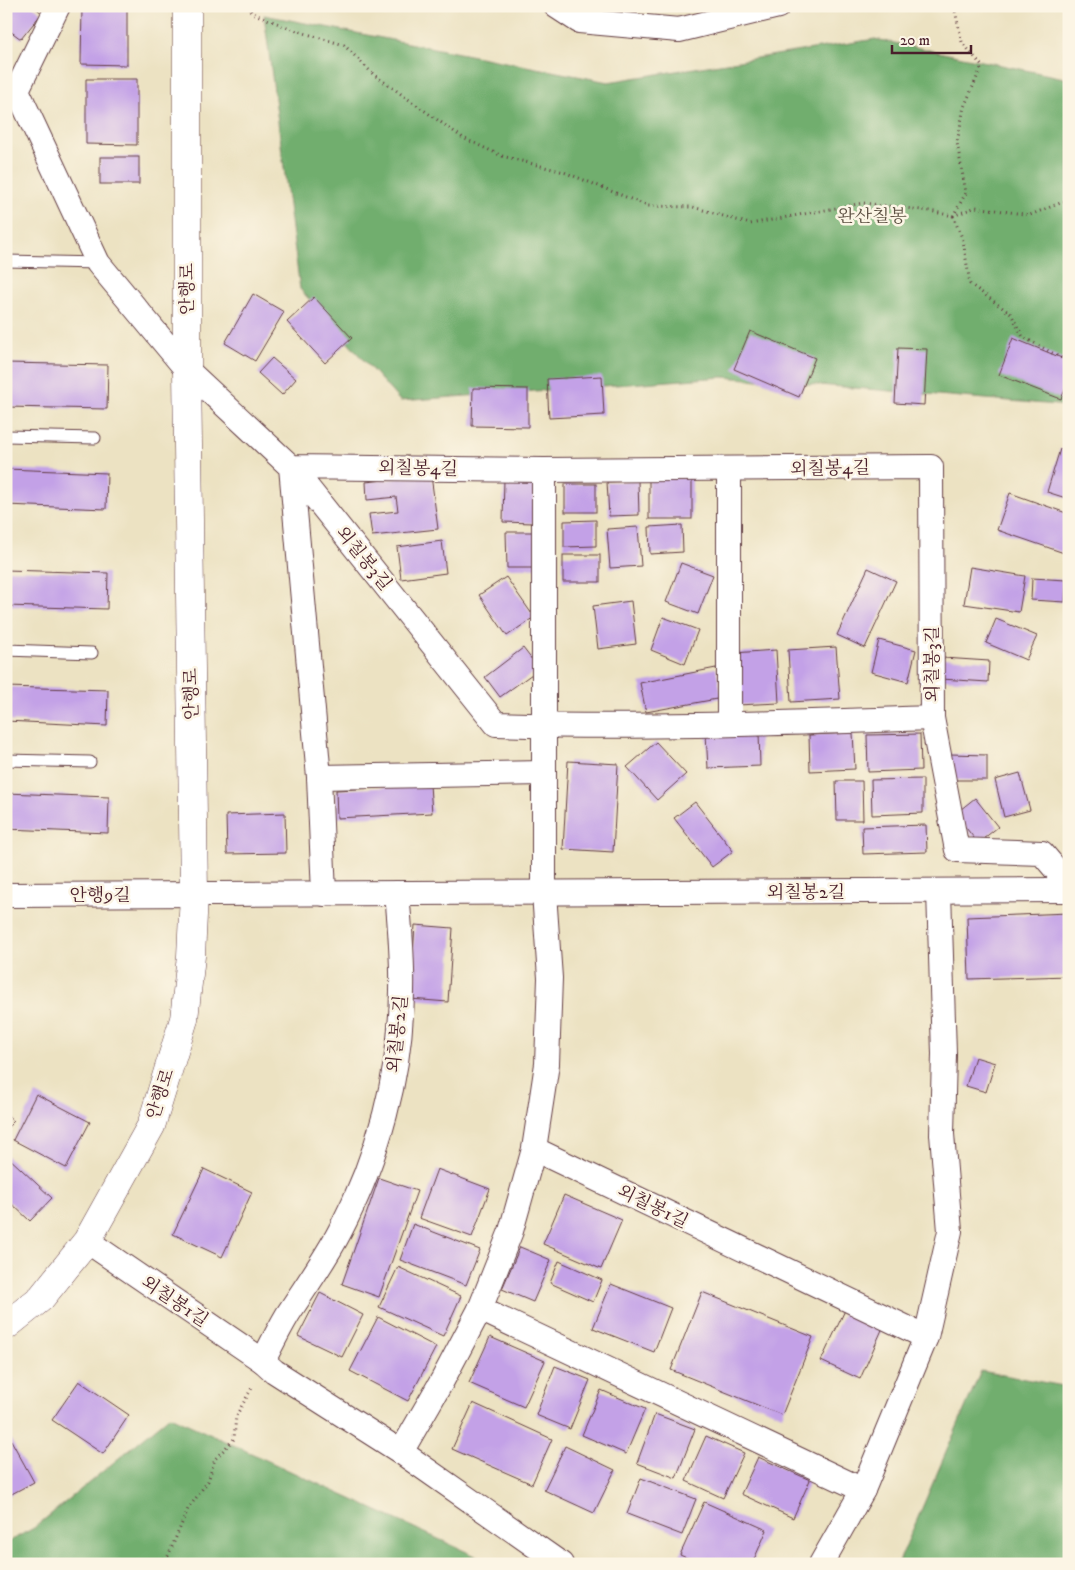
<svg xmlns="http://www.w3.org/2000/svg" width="1075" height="1570" viewBox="0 0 1075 1570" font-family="'IM FELL DW Pica','Noto Serif KR',serif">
<rect width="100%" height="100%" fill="#fcf5e5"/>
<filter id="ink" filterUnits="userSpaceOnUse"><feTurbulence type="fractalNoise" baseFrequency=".02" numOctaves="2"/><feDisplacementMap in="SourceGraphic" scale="10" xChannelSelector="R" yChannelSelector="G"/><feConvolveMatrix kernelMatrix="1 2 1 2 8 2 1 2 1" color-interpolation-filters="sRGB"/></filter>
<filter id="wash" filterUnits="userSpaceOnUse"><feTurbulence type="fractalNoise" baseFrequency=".0096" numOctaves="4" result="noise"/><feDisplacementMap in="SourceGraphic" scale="20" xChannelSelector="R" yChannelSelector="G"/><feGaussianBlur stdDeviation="1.12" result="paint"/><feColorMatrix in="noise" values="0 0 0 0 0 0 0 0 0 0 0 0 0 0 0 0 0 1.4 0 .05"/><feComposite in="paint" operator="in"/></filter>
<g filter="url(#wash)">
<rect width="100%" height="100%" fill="#ece2c2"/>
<g fill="#71ae6e" stroke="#5e664c">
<path d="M 264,15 L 608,82 L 875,39 L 1069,79 L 1069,406 L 723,377 L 400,401 L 300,289 Z"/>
<path d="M 981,1371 L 1069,1387 L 1069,1564 L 898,1564 Z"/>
<path d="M 170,1416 L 493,1564 L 6,1564 L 6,1543 L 34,1528 Z"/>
</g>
<g id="blocks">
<g fill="#c3a1e7">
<path d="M 6,6 L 33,6 L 42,13 L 21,39 L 6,28 Z"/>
<path d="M 82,7 L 127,7 L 127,65 L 81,64 Z"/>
<path d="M 86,79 L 137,79 L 137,145 L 86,144 Z"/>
<rect x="100" y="157" width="39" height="27"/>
<path d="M 253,294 L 284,312 L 255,361 L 225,343 Z"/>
<path d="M 314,297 L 352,338 L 325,363 L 287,322 Z"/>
<path d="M 750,331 L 815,358 L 799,397 L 734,369 Z"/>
<path d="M 1013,338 L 1069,361 L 1069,381 L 1061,399 L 999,375 Z"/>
<path d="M 898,348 L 927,349 L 924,405 L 895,403 Z"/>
<path d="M 272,358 L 296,379 L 282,395 L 258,373 Z"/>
<path d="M 6,363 L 108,365 L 107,409 L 6,407 Z"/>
<path d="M 602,376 L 604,415 L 549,418 L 547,379 Z"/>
<path d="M 473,388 L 528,389 L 528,427 L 472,426 Z"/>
<path d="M 1060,449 L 1069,452 L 1069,499 L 1047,492 Z"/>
<path d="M 6,469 L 107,473 L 106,509 L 6,505 Z"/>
<path d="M 431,475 L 438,529 L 372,536 L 369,514 L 398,511 L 396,497 L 367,500 L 366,482 Z"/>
<path d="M 504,478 L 535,479 L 533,523 L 503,522 Z"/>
<rect x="649" y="478" width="43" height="41"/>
<path d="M 638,481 L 639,515 L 609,516 L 607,482 Z"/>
<rect x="565" y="484" width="31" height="28"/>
<path d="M 1010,493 L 1069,514 L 1069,549 L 1067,554 L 997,530 Z"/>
<path d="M 596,520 L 596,546 L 564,547 L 564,521 Z"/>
<path d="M 682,525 L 683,552 L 650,554 L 649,527 Z"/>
<path d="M 638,527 L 641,566 L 610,568 L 607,529 Z"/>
<path d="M 506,532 L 536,532 L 537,568 L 507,568 Z"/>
<path d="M 442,541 L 446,573 L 401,579 L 397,547 Z"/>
<rect x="563" y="555" width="37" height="27"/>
<path d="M 681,563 L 713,575 L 698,614 L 666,602 Z"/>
<path d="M 970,567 L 1025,576 L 1019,612 L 964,604 Z"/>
<path d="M 868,568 L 896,581 L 865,648 L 837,635 Z"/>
<path d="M 6,570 L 108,573 L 107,609 L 6,606 Z"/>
<path d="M 506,577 L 534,617 L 507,636 L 479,595 Z"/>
<path d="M 1032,578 L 1066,580 L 1065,602 L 1031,600 Z"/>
<path d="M 631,601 L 636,644 L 598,649 L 593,606 Z"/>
<path d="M 663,617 L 698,630 L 685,664 L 651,650 Z"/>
<path d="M 996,619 L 1037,636 L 1026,660 L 986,643 Z"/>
<path d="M 879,640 L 916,650 L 908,682 L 871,672 Z"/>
<path d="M 836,647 L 840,699 L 791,702 L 788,650 Z"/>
<path d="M 523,648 L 539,669 L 500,697 L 485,677 Z"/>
<path d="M 776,650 L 779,703 L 737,705 L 734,653 Z"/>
<path d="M 943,658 L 989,661 L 988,682 L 941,679 Z"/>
<path d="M 716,668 L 722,698 L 646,712 L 640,683 Z"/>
<path d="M 6,687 L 108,690 L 107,726 L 6,721 Z"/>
<path d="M 759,732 L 760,766 L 708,768 L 706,734 Z"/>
<path d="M 853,733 L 855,769 L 810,771 L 809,735 Z"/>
<path d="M 920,734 L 921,770 L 868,772 L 867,735 Z"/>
<path d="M 656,742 L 686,774 L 657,800 L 627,767 Z"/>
<path d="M 950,754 L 987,755 L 987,780 L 949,780 Z"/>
<path d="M 568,761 L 618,764 L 613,852 L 563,849 Z"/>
<path d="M 1020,773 L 1030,810 L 1004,817 L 995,780 Z"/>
<path d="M 923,779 L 923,813 L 872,815 L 871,780 Z"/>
<path d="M 836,781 L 862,781 L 863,820 L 837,820 Z"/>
<path d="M 430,785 L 432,813 L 337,818 L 336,790 Z"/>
<path d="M 6,793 L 109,797 L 108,833 L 6,829 Z"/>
<path d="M 975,798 L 998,827 L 978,843 L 955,814 Z"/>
<path d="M 695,802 L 733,851 L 712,867 L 674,818 Z"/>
<path d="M 285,813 L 286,853 L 227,854 L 226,815 Z"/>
<path d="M 926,825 L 927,852 L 863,854 L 862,827 Z"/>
<path d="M 1069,913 L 1069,976 L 969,979 L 967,917 Z"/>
<path d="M 415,925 L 453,928 L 448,1002 L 410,999 Z"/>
<path d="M 975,1057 L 995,1063 L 986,1092 L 966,1086 Z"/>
<path d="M 36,1094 L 90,1122 L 66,1168 L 13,1140 Z"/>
<path d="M 6,1114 L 14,1121 L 6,1129 Z"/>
<path d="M 6,1155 L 52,1198 L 30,1221 L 10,1202 L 6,1206 Z"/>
<path d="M 204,1169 L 252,1192 L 222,1257 L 173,1234 Z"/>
<path d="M 437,1169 L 490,1189 L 472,1237 L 419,1218 Z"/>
<path d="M 379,1178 L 417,1191 L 379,1297 L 342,1284 Z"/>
<path d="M 564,1195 L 622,1220 L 601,1269 L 543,1244 Z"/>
<path d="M 413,1224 L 480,1250 L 466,1285 L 400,1260 Z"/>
<path d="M 520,1247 L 551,1260 L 533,1302 L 502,1289 Z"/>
<path d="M 559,1261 L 602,1280 L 593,1302 L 550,1283 Z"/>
<path d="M 398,1267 L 461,1296 L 443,1336 L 379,1307 Z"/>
<path d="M 611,1284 L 671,1308 L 654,1352 L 593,1328 Z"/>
<path d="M 702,1292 L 813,1337 L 782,1415 L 671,1370 Z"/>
<path d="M 320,1293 L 363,1315 L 342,1357 L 298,1336 Z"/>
<path d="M 847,1306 L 885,1323 L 860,1379 L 821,1361 Z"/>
<path d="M 378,1317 L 436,1347 L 408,1401 L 350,1371 Z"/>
<path d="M 490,1337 L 545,1361 L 524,1407 L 469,1383 Z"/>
<path d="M 555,1366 L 590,1380 L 570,1429 L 536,1415 Z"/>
<path d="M 79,1381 L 129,1415 L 103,1454 L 52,1420 Z"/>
<path d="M 601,1390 L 645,1409 L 626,1454 L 582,1435 Z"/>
<path d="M 473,1403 L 552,1439 L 532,1484 L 452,1449 Z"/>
<path d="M 655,1414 L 695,1429 L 676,1478 L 637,1463 Z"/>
<path d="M 6,1431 L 34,1482 L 6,1497 Z"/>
<path d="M 706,1436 L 744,1453 L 723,1498 L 686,1481 Z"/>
<path d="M 565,1446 L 615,1470 L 594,1513 L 544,1490 Z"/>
<path d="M 758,1457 L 810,1480 L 793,1518 L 741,1494 Z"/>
<path d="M 641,1478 L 696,1499 L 682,1535 L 627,1514 Z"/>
<path d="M 704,1502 L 767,1530 L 752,1564 L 700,1564 L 680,1555 Z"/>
</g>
</g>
</g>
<g filter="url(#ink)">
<use href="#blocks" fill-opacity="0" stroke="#623c42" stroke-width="1"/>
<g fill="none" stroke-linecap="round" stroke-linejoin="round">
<g stroke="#623c42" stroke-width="13">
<g id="service">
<path d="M 6,261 L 98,263"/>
<path d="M 6,436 L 95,438"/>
<path d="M 6,650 L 92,653"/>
<path d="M 6,760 L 90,762"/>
</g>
</g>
<g stroke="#623c42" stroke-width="26">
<g id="minor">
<path d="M 58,6 L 17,90 L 98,263 L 187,370 L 291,467 L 496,724 C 641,729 787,723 932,718 L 931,467 L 544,470 L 291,467 L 319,777 L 544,773"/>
<path d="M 556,6 L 579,21 L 679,30 L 778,6"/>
<path d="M 932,718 L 957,850 L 1042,853 L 1069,885"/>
<path d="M 729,724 L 729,469"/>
<path d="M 319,777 L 324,894"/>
<path d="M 6,895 L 1069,890"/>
<path d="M 534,1149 L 926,1337"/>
<path d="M 87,1241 L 263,1361 L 274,1371 L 401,1452 L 561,1564"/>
<path d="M 480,1309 L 863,1490"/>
<path d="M 263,1361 C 271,1345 279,1329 288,1314 C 306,1286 325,1260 340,1231 C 378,1158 401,1074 402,991 C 403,959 400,926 397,893"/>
<path d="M 401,1452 L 442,1381 L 480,1309 L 511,1231 L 534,1149 L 547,1064 L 550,978 L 544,893 L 544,470"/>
<path d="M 821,1564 L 863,1490 L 926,1337 L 950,1231 L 942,1134 L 944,1054 L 939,891"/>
</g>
</g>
<g stroke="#623c42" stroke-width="29">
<path id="tertiary" d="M 6,1326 L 41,1298 L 87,1241 L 151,1126 L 184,1019 L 191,956 L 194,894 L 187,370 L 187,6"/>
</g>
<g stroke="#623c42" stroke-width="3" stroke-dasharray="1 4" stroke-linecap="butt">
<path d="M 248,6 L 252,13 L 294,30 L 344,45 L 373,74 L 463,138 L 502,156 L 564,172 L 648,206 L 693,207 L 750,224 L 863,203 L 930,211 L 953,216 L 976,207 L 1030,215 L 1063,202 L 1069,202"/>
<path d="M 953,216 L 966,193 L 957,143 L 964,107 L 982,66 L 962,42 L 954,6"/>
<path d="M 953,216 L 963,240 L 970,284 L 1011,314 L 1023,337 L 1069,362"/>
<path d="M 155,1564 L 168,1556 L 188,1509 L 208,1481 L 215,1459 L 234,1439 L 236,1416 L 253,1386"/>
</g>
<use href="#service" stroke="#fff" stroke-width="11"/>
<use href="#minor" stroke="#fff" stroke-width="24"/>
<use href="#tertiary" stroke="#fff" stroke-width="28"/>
</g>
</g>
<g text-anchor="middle" stroke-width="5" stroke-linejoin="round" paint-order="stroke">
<g font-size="18" fill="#5e5244" stroke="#fcf5e5">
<text x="872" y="222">완산칠봉</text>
</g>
<g font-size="18" fill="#4a1f2b" stroke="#fcf5e5">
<text transform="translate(187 289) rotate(-90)" y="6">안행로</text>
<text transform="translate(418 468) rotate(1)" y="6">외칠봉4길</text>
<text transform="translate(830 468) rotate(-1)" y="6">외칠봉4길</text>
<text transform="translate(364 558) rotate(51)" y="6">외칠봉3길</text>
<text transform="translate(932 664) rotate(-90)" y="6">외칠봉3길</text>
<text transform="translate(191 694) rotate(-91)" y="6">안행로</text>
<text x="806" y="898">외칠봉2길</text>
<text x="100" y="901">안행9길</text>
<text transform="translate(397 1034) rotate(-84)" y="6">외칠봉2길</text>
<text transform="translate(160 1094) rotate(-72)" y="6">안행로</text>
<text transform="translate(653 1206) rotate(26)" y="6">외칠봉1길</text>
<text transform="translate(175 1301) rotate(34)" y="6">외칠봉1길</text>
</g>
</g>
<rect width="1075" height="1570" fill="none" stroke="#fcf5e5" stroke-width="25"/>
<path d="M892 45v8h79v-8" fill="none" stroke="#4a1f2b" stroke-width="2.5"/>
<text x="900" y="45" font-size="15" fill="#4a1f2b" stroke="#fcf5e5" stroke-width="4" paint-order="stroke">20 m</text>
</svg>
